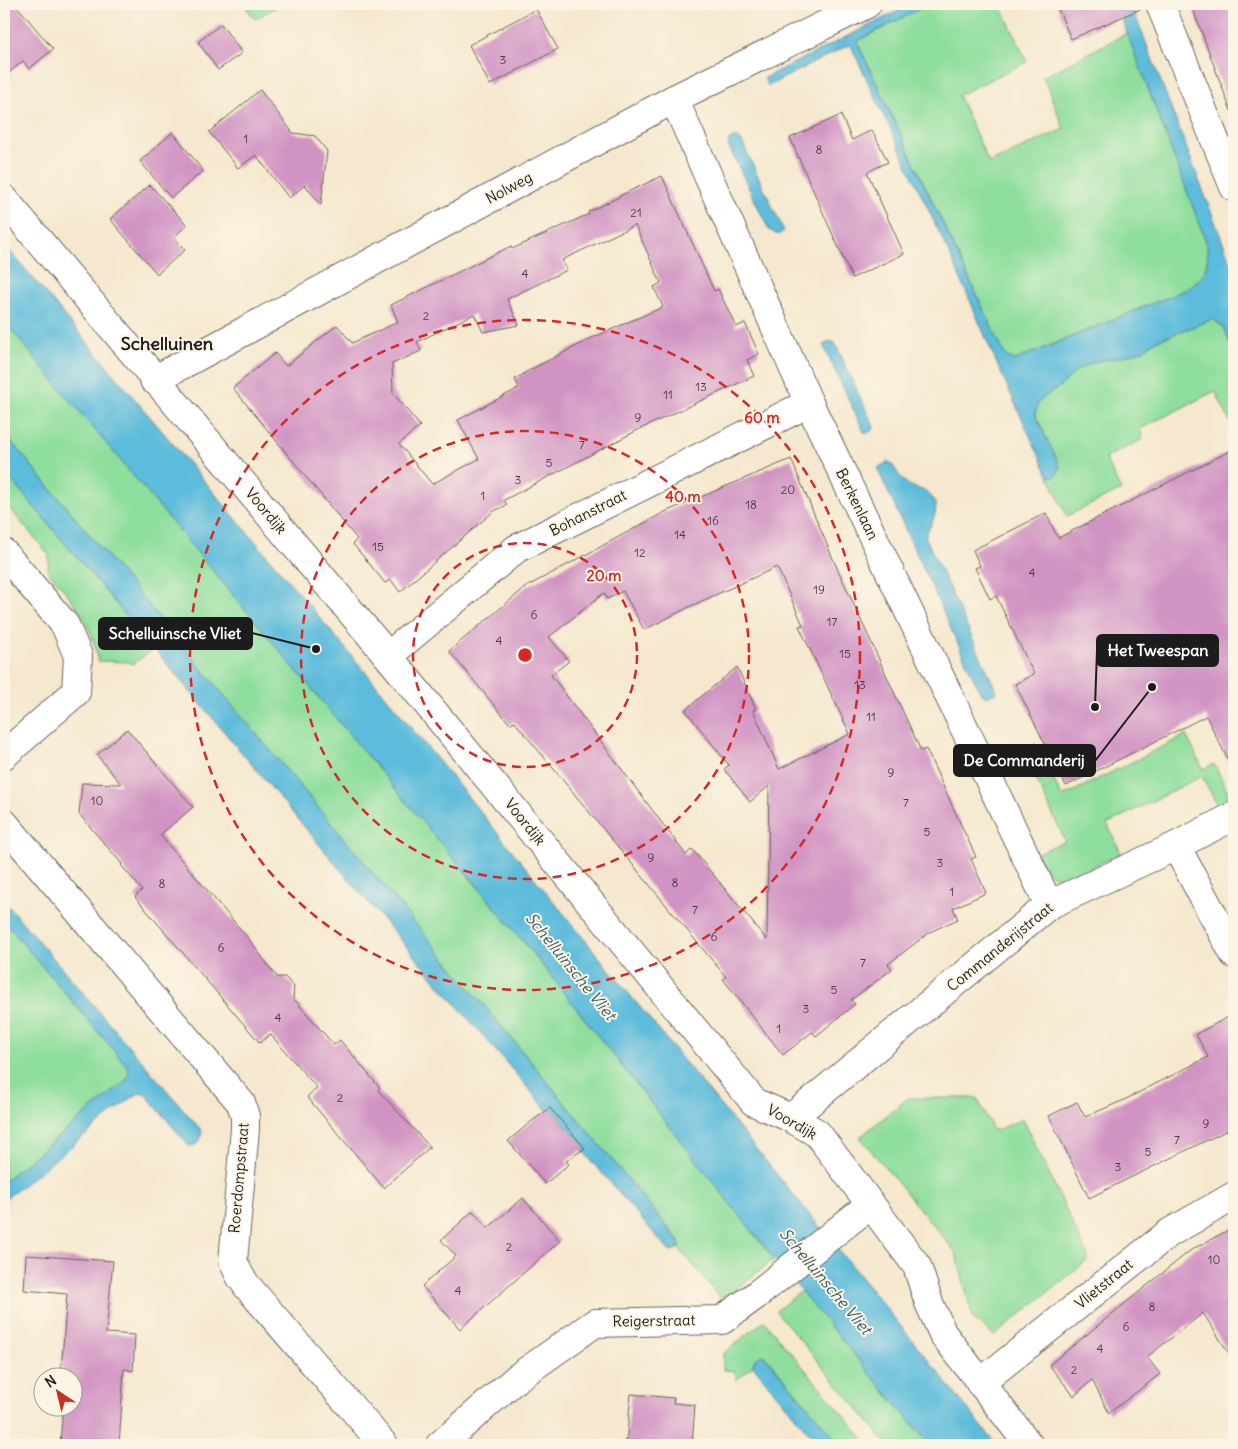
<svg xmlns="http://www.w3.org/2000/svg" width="1238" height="1449" viewBox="0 0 1238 1449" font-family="Delius,sans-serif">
<rect width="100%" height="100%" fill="#fcf5e5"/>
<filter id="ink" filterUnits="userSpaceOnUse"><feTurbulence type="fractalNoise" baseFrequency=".02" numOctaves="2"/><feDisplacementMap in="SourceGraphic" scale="10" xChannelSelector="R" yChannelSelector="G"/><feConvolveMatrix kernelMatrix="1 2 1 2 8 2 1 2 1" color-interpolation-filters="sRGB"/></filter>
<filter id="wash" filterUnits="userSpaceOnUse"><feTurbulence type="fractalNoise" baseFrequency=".0096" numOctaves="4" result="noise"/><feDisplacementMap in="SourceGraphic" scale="20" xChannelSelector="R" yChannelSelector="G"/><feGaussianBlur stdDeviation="1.12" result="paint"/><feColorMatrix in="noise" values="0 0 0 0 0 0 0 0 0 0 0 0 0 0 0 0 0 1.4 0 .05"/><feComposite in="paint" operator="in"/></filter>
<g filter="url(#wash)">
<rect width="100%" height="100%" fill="#f5e8ce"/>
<g fill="#8ede9d" stroke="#557d5c">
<path d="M 243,4 L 281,4 L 255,19 Z"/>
<path d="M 929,4 L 1000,4 L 1027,62 L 958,95 L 989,163 L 1064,129 L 1043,77 L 1127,33 L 1207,244 C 1209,268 1206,277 1185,290 L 1015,360 L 1009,358 L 1005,355 L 858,44 L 859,40 Z"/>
<path d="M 1213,319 L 1223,327 L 1234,352 L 1234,429 L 1215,391 L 1140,429 L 1143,439 L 1105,458 L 1121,490 L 1067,516 L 1048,475 L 1052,477 L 1060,469 L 1035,414 L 1038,403 L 1048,394 L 1062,385 L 1077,370 L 1097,361 L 1119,357 L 1143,350 L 1155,341 Z"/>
<path d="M 4,321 L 532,952 L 774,1259 L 722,1300 L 679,1248 L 679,1241 L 488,1010 L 4,433 Z"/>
<path d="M 4,471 L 154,649 L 133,664 L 129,662 L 98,661 C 93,624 72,598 48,571 L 49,555 L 4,502 Z"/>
<path d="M 1186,735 L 1203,769 L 1214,764 L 1231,798 L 1217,805 L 1202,776 L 1107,824 L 1121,853 L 1071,877 C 1050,881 1045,869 1036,854 L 1065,841 L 1023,750 L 1036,744 L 1062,797 Z"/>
<path d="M 4,921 L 128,1067 L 129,1075 L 125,1082 L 4,1181 Z"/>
<path d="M 908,1098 L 977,1098 L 994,1131 L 1023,1119 L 1089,1259 L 994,1336 L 973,1318 L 956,1253 L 860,1137 Z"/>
<path d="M 801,1291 L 807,1298 L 930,1445 L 888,1445 L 776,1311 Z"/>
<path d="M 764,1321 L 869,1445 L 841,1445 L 766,1357 L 754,1361 L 753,1366 L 736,1380 L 735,1371 L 723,1370 L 723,1354 Z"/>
</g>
<g fill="#5dbcdb" stroke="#3c6c7c">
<path d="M 912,4 L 929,4 L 859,40 L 858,44 L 1005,355 L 1009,358 L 1015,360 L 1185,290 C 1206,277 1209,268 1207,244 L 1116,4 L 1131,4 L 1234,271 L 1234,352 L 1223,327 L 1213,319 L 1155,341 L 1143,350 L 1119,357 L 1097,361 L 1077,370 L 1062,385 L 1048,394 L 1038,403 L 1035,414 L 1058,462 L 1060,469 L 1056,476 L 1052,477 L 1048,475 L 997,364 L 957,270 L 851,46 L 849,45 L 768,86 L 764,78 Z"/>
<path d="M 736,137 L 741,140 L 784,231 L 778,235 L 769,230 L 728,145 L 729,140 Z"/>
<path d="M 4,244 L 379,688 L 917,1346 L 997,1445 L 930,1445 L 774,1259 L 532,952 L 466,872 L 452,857 L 4,321 Z"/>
<path d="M 829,341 L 835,343 L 874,427 L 873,430 L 867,433 L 864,432 L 824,347 L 825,343 Z"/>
<path d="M 4,433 L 488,1010 L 679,1241 L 679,1248 L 675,1250 L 669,1251 L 582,1150 L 585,1148 L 551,1108 L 547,1110 L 361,894 L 4,471 Z"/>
<path d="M 889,462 L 891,463 C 895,469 900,477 905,482 C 910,487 918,488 924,491 C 945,503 933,520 925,536 L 997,692 L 986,697 L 980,692 L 878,470 L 879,467 Z"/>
<path d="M 4,901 L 202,1131 L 200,1141 L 195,1145 L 189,1146 L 146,1095 L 141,1092 L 134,1096 L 4,1200 L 4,1181 L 125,1082 L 129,1075 L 128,1067 L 4,921 Z"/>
<path d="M 761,1355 L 766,1357 L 841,1445 L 819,1445 L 753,1366 L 754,1361 Z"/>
</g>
<g id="blocks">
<g fill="#d093c3" fill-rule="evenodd">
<path d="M 4,4 L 15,4 L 53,49 L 29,69 L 23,61 L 4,77 Z"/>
<path d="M 1056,4 L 1145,4 L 1145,7 L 1071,39 Z"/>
<path d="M 1191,4 L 1234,4 L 1234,110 L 1231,111 Z"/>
<path d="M 536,9 L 558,49 L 490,85 L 469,45 Z"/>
<path d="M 221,24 L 242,53 L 218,70 L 198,42 Z"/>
<path d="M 260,90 L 293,133 L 315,136 L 327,151 L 321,205 L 305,185 L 289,198 L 256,155 L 238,168 L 209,132 Z"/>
<path d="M 841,115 L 852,140 L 872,130 L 888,162 L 867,172 L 904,254 L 852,278 L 790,138 Z"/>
<path d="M 173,132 L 203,171 L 171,198 L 140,161 Z"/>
<path d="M 662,176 L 714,291 L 718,289 L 736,327 L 745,323 L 759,354 L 747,360 L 754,376 L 638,430 L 504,500 L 507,505 L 494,511 L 400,592 L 391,580 L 385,583 L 353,544 L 357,539 L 233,388 L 275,353 L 286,366 L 337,325 L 352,343 L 398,322 L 391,305 L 511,246 L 512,249 L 589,214 L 588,212 L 619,197 L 619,196 ZM 635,225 L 661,283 L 654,287 L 663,307 L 592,338 L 524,373 L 524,374 L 515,379 L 519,388 L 458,420 L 479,459 L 432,484 L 399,444 L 420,426 L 393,393 L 392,364 L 421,351 L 417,342 L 474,314 L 483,332 L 519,325 L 507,299 L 567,270 L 562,260 Z"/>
<path d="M 150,185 L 187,225 L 174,237 L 185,250 L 157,274 L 110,219 Z"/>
<path d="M 1234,449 L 1234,772 L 1206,716 L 1066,786 L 1015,684 L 1034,674 L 996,596 L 990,599 L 975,568 L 980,566 L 973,550 L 1046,513 L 1058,538 Z"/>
<path d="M 791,459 L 833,559 L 921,751 L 926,749 L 976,857 L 971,859 L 986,893 L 953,908 L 958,919 L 930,932 L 888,964 L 892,969 L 851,1000 L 855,1004 L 816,1036 L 812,1032 L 783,1055 L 723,979 L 726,977 L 671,911 L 514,721 L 510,724 L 449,651 L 526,587 L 665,512 ZM 777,567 L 803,625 L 799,626 L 850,734 L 779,769 L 753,710 L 756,709 L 737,667 L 685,710 L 729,765 L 724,769 L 750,802 L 769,786 L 767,940 L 692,849 L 686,855 L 551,675 L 569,661 L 549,637 L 604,593 L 607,599 L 623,591 L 644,630 L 691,606 Z"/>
<path d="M 127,729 L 193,807 L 160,835 L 248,938 L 277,977 L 285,977 L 294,987 L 293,998 L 334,1045 L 340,1040 L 380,1088 L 378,1090 L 430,1147 L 384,1188 L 307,1097 L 317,1088 L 270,1034 L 260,1043 L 135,897 L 142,890 L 121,865 L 122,864 L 79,814 L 82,783 L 121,784 L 97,755 Z"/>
<path d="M 1234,1014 L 1234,1127 L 1089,1198 L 1049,1116 L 1077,1102 L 1085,1117 L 1124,1100 L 1208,1057 L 1196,1034 Z"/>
<path d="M 550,1108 L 585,1148 L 566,1161 L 569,1164 L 545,1184 L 508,1141 L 532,1121 Z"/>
<path d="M 523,1198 L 560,1241 L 460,1329 L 422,1286 L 456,1256 L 441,1240 L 473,1211 L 488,1228 Z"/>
<path d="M 1234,1227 L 1234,1361 L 1203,1313 L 1147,1357 L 1160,1374 L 1109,1413 L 1092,1380 L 1074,1396 L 1049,1365 L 1191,1250 Z"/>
<path d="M 26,1255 L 113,1261 L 106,1333 L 135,1335 L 133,1371 L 124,1369 L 119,1445 L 60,1445 L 63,1406 L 72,1406 L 72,1376 L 65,1376 L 65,1372 L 61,1372 L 67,1294 L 24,1290 Z"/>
<path d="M 631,1394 L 674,1398 L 673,1403 L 695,1405 L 692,1445 L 626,1445 Z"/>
</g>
</g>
</g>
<g filter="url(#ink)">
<use href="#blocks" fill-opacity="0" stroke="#68635a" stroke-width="1"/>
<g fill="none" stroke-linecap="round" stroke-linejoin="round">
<g stroke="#68635a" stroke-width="30">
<g id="minor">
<path d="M 1160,4 L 1234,187"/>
<path d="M 674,99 L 809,403 L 1049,905"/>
<path d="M 4,199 L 388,656 L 754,1102 L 791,1118 L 817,1133 L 917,1266 L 929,1303 L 943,1334 L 1029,1445"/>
<path d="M 154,380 L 674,99 L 867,4"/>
<path d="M 4,553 L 65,625 L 78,656 L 76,692 L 4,755"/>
<path d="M 388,656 L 516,549 L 809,403"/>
<path d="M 4,823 L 241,1103 L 245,1116 L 245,1129 L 233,1261 L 240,1276 L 247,1286 L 384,1445"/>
<path d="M 1176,846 L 1234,954"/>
<path d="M 791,1118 L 1049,905 L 1176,846 L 1234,816"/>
<path d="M 980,1383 L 1169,1233 L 1234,1196"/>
<path d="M 440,1445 L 517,1378 L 595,1323 L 722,1320 L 755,1296 L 871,1204"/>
</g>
</g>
<use href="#minor" stroke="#fff" stroke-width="28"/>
</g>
</g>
<g fill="none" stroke="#d62828" stroke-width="2.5" stroke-dasharray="9 6">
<circle cx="525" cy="655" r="112"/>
<circle cx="525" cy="655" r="224"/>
<circle cx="525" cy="655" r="335"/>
</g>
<g text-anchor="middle" stroke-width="4" stroke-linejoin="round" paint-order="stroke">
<g font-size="12" fill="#493a46">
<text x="503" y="64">3</text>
<text x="246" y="143">1</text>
<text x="819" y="154">8</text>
<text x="636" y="217">21</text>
<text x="525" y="278">4</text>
<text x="426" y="320">2</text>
<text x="701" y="391">13</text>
<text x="668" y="399">11</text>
<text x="638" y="422">9</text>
<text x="582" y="449">7</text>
<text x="549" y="467">5</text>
<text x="518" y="484">3</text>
<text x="788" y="494">20</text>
<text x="483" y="500">1</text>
<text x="751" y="509">18</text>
<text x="713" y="525">16</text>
<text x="680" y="539">14</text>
<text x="378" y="551">15</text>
<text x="640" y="557">12</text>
<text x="1032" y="577">4</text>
<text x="819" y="594">19</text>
<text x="534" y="619">6</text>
<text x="832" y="626">17</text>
<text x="499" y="645">4</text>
<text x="845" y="658">15</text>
<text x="860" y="689">13</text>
<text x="871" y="721">11</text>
<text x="891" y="777">9</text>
<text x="97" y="805">10</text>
<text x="906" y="807">7</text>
<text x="927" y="836">5</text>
<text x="651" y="862">9</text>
<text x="940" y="867">3</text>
<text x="675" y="887">8</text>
<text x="162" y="888">8</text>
<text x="952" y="896">1</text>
<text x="695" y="914">7</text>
<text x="714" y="941">6</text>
<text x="221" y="952">6</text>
<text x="863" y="967">7</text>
<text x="834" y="994">5</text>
<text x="806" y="1013">3</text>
<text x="278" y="1022">4</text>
<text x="779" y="1033">1</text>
<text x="340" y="1102">2</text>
<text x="1206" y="1128">9</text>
<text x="1177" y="1144">7</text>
<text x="1148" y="1156">5</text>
<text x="1118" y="1171">3</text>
<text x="509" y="1251">2</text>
<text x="1214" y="1264">10</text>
<text x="458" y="1295">4</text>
<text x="1152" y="1311">8</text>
<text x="1126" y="1331">6</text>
<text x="1100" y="1353">4</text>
<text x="1074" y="1374">2</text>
</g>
<g font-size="15" fill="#1c1c1c" stroke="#fcf5e5">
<text transform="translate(509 188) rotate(-28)" y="5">Nolweg</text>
<text transform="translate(857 504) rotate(64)" y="5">Berkenlaan</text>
<text transform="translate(266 511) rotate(50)" y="5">Voordijk</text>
<text transform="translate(588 513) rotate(-27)" y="5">Bohanstraat</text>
<text transform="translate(525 822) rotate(51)" y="5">Voordijk</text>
<text transform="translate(1000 947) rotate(-39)" y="5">Commanderijstraat</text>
<text transform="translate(792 1122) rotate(30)" y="5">Voordijk</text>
<text transform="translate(239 1178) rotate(-85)" y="5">Roerdompstraat</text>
<text transform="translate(1104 1284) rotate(-39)" y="5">Vlietstraat</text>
<text transform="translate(654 1321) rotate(-1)" y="5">Reigerstraat</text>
</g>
<g font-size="16" font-style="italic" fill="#365c68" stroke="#fcf5e5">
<text transform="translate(571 966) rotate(51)" y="6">Schelluinsche Vliet</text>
<text transform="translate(826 1281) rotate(50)" y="6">Schelluinsche Vliet</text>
</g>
<g font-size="18" font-weight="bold" fill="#1c1c1c" stroke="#fcf5e5">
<text x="167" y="350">Schelluinen</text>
</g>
</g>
<circle cx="525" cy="655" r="8" fill="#d62828" stroke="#fcf5e5" stroke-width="2.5"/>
<g font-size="15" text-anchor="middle" font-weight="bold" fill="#d62828" stroke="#fcf5e5" stroke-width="4" stroke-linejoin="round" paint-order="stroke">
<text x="762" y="423">60 m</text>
<text x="683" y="502">40 m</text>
<text x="604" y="581">20 m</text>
</g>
<path fill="none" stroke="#1c1c1c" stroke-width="2" d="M316 649L252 633M1095 707L1097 651M1152 687L1095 761"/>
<g fill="#1c1c1c" stroke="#fcf5e5" stroke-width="2">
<circle cx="316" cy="649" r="5"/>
<circle cx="1095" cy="707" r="5"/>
<circle cx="1152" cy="687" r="5"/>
</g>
<g fill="#1c1c1c" stroke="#1c1c1c" stroke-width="2">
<rect x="99" y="618" width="153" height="31" rx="5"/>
<rect x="1097" y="635" width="121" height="31" rx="5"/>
<rect x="954" y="745" width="141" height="31" rx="5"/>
</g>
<g font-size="16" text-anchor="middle" font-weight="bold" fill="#fff">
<text x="175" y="639">Schelluinsche Vliet</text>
<text x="1158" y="656">Het Tweespan</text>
<text x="1024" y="766">De Commanderij</text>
</g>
<rect width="1238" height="1449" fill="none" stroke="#fcf5e5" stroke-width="20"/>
<g transform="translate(58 1392) rotate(325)"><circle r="24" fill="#fcf5e5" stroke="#a29e95"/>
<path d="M0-4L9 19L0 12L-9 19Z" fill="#c8321e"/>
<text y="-8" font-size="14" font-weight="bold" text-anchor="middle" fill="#1c1c1c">N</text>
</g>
</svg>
